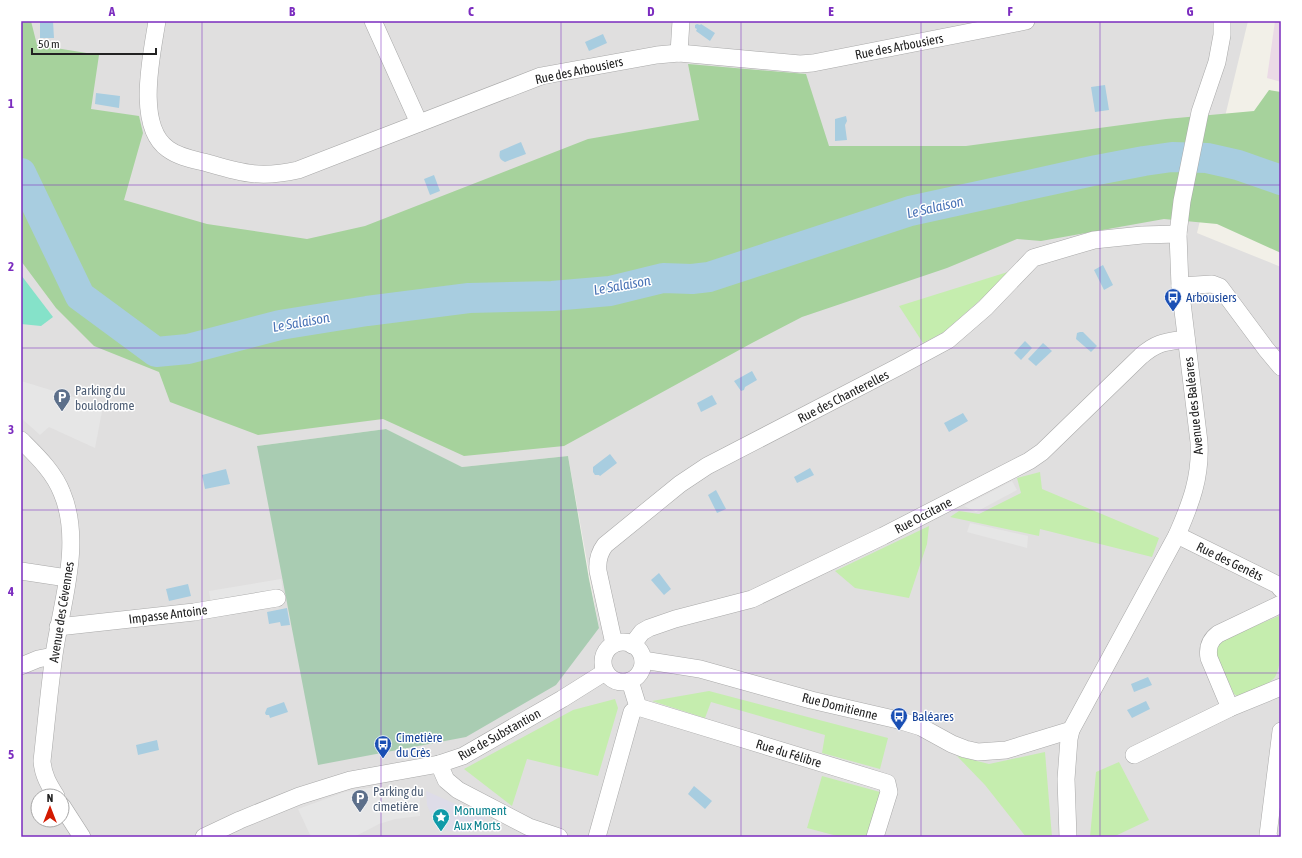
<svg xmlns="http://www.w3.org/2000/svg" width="1302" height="858" viewBox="0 0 1302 858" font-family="'Asap Condensed',sans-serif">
<rect width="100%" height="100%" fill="#f2f0e8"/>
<path fill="#e0dfdf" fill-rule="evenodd" d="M 21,21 L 1248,21 L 1197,233 L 1281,267 L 1281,837 L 21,837 ZM 386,429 L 462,467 L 568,456 L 599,628 L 257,446 ZM 38,796 L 62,796 L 62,820 L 38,820 Z"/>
<path fill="#ebdae6" d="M 1275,21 L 1281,21 L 1281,82 L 1267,78 Z"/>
<g fill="#c5edae">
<path d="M 1014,270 L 944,332 L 923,343 L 899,306 Z"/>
<path d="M 1040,472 L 1042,489 L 1159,538 L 1152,557 L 1040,529 L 1039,536 L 950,517 L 959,511 L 979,514 L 1021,493 L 1017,478 Z"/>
<path d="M 929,526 L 927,544 L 909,598 L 855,588 L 835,571 Z"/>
<path d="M 1281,615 C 1281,630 1283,665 1275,677 C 1269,685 1247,694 1237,696 L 1234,694 L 1215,652 L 1217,642 Z"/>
<path d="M 709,691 L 888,738 L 880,769 L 822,753 L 825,735 L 711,702 L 705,718 L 652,701 Z"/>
<path d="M 615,699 L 618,708 L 598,776 L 527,759 L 512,806 L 464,769 L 573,710 Z"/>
<path d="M 1045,752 L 1052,837 L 1026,837 L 985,785 L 957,756 L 989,764 Z"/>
<path d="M 1119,762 L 1149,820 L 1113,837 L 1090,837 L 1096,772 Z"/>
<path d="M 822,776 L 880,792 L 868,837 L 841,837 L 807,828 Z"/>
</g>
<path fill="#a6d29c" d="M 21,21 L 31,21 L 37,45 L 99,55 L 91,109 L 139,116 L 143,133 L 124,200 L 207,224 L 307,239 L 365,226 L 588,139 L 699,120 L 688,64 L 806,74 L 829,146 L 966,146 L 1166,119 L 1254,111 L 1269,90 L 1281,92 L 1281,253 L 1217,224 L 1164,219 L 1041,241 L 1017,239 L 947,268 L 802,317 L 752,343 L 564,446 L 464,456 L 383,419 L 258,435 L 170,402 L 159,372 L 94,346 L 56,308 L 21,261 Z"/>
<path fill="#a9ccb2" d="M 386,429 L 462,467 L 568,456 L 589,579 L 599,628 L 556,685 L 466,737 L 318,765 L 257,446 Z"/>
<path fill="#85e2c9" d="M 21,275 L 53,317 L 41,326 L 21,324 Z"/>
<g fill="#e6e6e6">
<path d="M 21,381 L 103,406 L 95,448 L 49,427 L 40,435 L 21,418 Z"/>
<path d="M 1012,481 L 1017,490 L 976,512 L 964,506 Z"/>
<path d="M 970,523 L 1028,536 L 1027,548 L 967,532 Z"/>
<path d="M 281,579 L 283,592 L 211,604 L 209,591 Z"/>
<path d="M 369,788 L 393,788 L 420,790 L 420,816 L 395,819 L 379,824 L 354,837 L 311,837 L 298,809 L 345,792 Z"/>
</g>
<path fill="#dedce8" d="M 426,791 L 487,818 L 472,831 L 458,832 L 446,830 L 434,821 L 427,805 Z"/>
<g fill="#a8cde0">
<path d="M 40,21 L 53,21 L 54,38 L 40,38 Z"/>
<path d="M 697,24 L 700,25 L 701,24 L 715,33 L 710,41 L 696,31 L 697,29 L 695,28 L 695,25 Z"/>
<path d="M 603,34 L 607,43 L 589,51 L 585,42 Z"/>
<path d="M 1105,85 L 1109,110 L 1095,112 L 1091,87 Z"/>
<path d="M 96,93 L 120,96 L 119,108 L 95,104 Z"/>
<path d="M 846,116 L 847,121 L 845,125 L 847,140 L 835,141 L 835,119 Z"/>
<path d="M 521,142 L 526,154 L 505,162 C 499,159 499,157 500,151 Z"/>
<path d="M 434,175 L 440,191 L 430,195 L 424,179 Z"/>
<path d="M 1103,265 L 1113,285 L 1104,290 L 1094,270 Z"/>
<path d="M 1080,332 L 1083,332 L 1097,346 L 1091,352 L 1076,339 L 1077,333 Z"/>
<path d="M 1025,341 L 1032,348 L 1021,360 L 1014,353 Z"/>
<path d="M 1043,343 L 1052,351 L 1036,366 L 1028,359 Z"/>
<path d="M 752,371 L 757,380 L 745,387 L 744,390 L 741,391 L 734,381 Z"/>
<path d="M 712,395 L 717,404 L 701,412 L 697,403 Z"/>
<path d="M 963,413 L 968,421 L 949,432 L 944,423 Z"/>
<path d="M 610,454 L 617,463 L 600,476 L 599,475 L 595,475 L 593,472 L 593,467 Z"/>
<path d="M 810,468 L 814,475 L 797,483 L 794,477 Z"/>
<path d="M 226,469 L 230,484 L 205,489 L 202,475 Z"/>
<path d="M 716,490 L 726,509 L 717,513 L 708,495 Z"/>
<path d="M 659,573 L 671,589 L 664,595 L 651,580 Z"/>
<path d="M 188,584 L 191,596 L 169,601 L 166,589 Z"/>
<path d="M 287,608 L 290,625 L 281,626 L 280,622 L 269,624 L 267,612 Z"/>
<path d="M 1148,677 L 1152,685 L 1134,692 L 1131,684 Z"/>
<path d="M 1146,701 L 1150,709 L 1132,718 L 1127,710 Z"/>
<path d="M 284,702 L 288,712 L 270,718 L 269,715 L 266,715 L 265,713 L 267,708 Z"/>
<path d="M 157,740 L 159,750 L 138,755 L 136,745 Z"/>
<path d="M 694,786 L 712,801 L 705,809 L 688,794 Z"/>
</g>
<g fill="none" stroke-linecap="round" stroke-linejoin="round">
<path stroke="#a8cde0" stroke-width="30" d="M 21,173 L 80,296 L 156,352 L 188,349 L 280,325 L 367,311 L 469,298 L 552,296 L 610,291 L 663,278 L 692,279 L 709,277 L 910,211 L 1097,170 L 1144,161 L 1172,157 L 1207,158 L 1238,165 L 1281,180"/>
<g stroke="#a9a9a9" stroke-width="18">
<g id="minor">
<path d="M 157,21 C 152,54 135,126 168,149 C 180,158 197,160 211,164 C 245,174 262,178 298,170 L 541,76 L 657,55 L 679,53 L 800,64 L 813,63 L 1026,21"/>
<path d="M 373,21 L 419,123"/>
<path d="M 679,53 L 681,21"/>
<path d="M 1180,286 L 1212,284 L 1220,287 L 1266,349 L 1281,367"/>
<path d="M 21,440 C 37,456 54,472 62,493 C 83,543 61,604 54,655 C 49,691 46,726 42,761 C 43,775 49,785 56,796"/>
<path d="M 1177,535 L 1278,585 L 1281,589"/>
<path d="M 21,571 L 67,578"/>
<path d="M 58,627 L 194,612 L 277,598"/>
<circle cx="623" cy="662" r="20"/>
<path d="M 614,644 L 598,571 C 597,561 599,553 605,545 L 680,484 L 707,466 L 898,367 L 948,340 L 985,308 L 1033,258 L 1094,240 L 1142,235 L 1178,234"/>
<path d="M 632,645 L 642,632 L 649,628 L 675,619 L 752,599 L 883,536 L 1029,461 L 1042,452 L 1141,356 C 1157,342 1165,342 1186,339"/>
<path d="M 643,660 L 700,669 L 811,700 L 898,720 L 921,727 L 952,744 L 965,749 L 978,752 L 1006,750 L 1071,730"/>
<path d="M 21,666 L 38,659 L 53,656"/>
<path d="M 638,707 L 887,783 L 889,792 L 875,837"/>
<path d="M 1230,708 L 1209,658 C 1207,647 1210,640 1218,634 L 1281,604"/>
<path d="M 1134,755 L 1230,708 L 1281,687"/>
<path d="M 439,764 L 446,780 L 458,790 L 529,827 L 559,837"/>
<path d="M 62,806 L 82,837"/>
<path d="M 204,837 L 240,820 L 299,796 L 350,780 L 439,764 L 463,756 L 562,699 L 605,672"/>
<path d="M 597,837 L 632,712 L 638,707 L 630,681"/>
<path d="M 1068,837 L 1066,779 L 1069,739 L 1071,730 L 1177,535 C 1191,503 1201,477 1199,442 L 1180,286 L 1178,234 L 1182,201 L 1200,112 L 1217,62 L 1222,35 L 1222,21"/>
<path d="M 1269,837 L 1268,835 L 1281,731"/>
</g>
</g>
<use href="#minor" stroke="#fff" stroke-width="17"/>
</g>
<path fill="none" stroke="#7b2cbf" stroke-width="1" stroke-opacity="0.55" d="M 202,21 L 202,837M 381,21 L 381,837M 561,21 L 561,837M 741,21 L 741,837M 921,21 L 921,837M 1100,21 L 1100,837M 21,185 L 1281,185M 21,348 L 1281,348M 21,510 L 1281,510M 21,673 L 1281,673"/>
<defs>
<g id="bus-pin" transform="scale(0.9)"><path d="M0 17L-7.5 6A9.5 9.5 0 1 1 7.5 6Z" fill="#1a4fb4" stroke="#fff"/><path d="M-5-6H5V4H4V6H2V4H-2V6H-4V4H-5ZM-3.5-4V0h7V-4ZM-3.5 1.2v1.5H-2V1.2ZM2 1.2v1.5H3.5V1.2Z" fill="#fff"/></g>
<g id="parking-pin" transform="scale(0.9)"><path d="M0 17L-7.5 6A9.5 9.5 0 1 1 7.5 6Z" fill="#5c6f8a" stroke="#fff"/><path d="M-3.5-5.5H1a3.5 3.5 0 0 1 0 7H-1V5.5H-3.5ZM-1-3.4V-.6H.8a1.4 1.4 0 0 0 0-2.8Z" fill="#fff"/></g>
<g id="sight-pin" transform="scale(0.9)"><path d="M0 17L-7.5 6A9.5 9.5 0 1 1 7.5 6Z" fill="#0f9aa8" stroke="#fff"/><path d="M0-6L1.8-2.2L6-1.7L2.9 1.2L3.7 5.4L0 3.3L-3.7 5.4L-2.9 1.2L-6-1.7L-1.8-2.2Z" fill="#fff"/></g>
</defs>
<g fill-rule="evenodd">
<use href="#bus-pin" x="1173" y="297"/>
<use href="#parking-pin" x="62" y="397"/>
<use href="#bus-pin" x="899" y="716"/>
<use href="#bus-pin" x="383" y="744"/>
<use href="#parking-pin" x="360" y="798"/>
<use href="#sight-pin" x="441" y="817"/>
</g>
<g text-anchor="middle" stroke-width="3" stroke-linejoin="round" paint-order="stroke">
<g font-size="13" fill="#222" stroke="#fff">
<text transform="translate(899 46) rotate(-11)" y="5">Rue des Arbousiers</text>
<text transform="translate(579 70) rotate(-12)" y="5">Rue des Arbousiers</text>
<text transform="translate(843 396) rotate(-27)" y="5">Rue des Chanterelles</text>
<text transform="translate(1193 406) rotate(-96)" y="5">Avenue des Baléares</text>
<text transform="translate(923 515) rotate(-28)" y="5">Rue Occitane</text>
<text transform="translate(1230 561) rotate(26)" y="5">Rue des Genêts</text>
<text transform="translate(61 612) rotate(-81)" y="5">Avenue des Cévennes</text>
<text transform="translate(168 614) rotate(-7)" y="5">Impasse Antoine</text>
<text transform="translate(840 706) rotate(14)" y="5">Rue Domitienne</text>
<text transform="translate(499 734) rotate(-29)" y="5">Rue de Substantion</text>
<text transform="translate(789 753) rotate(17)" y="5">Rue du Félibre</text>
</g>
<g font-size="13" fill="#164399" stroke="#fff" text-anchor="start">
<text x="1186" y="302">Arbousiers</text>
<text x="912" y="721">Baléares</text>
<text x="396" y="742">Cimetière<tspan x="396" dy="15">du Crès</tspan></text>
</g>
<g font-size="13" fill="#4e5e75" stroke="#fff" text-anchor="start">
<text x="75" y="395">Parking du<tspan x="75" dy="15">boulodrome</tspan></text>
<text x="373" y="796">Parking du<tspan x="373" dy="15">cimetière</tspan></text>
</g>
<g font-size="13" fill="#0d838f" stroke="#fff" text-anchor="start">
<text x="454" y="815">Monument<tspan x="454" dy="15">Aux Morts</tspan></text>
</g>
<g font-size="14" font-style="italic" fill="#4973b6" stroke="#fff">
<text transform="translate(935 207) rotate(-13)" y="5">Le Salaison</text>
<text transform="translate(622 285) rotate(-10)" y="5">Le Salaison</text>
<text transform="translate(301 322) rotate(-10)" y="5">Le Salaison</text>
</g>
</g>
<rect width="1302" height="858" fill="none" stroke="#ffffff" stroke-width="44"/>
<g transform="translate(50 808)"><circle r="19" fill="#ffffff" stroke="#a7a7a7"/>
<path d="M0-3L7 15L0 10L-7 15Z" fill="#d31900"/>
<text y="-6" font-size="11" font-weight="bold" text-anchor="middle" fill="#222222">N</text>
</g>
<path d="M32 48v6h124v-6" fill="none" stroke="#222222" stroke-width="2"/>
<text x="38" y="48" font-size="12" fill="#222222" stroke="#ffffff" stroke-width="3" paint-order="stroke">50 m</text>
<rect x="22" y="22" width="1258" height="814" fill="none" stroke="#7b2cbf" stroke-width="1.5"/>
<g font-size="13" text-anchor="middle" font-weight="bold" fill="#7b2cbf">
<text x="112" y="16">A</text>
<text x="292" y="16">B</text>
<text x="471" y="16">C</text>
<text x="651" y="16">D</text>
<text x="831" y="16">E</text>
<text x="1010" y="16">F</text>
<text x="1190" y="16">G</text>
<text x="11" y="108">1</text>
<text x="11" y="271">2</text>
<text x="11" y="434">3</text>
<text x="11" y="596">4</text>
<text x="11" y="759">5</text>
</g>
</svg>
